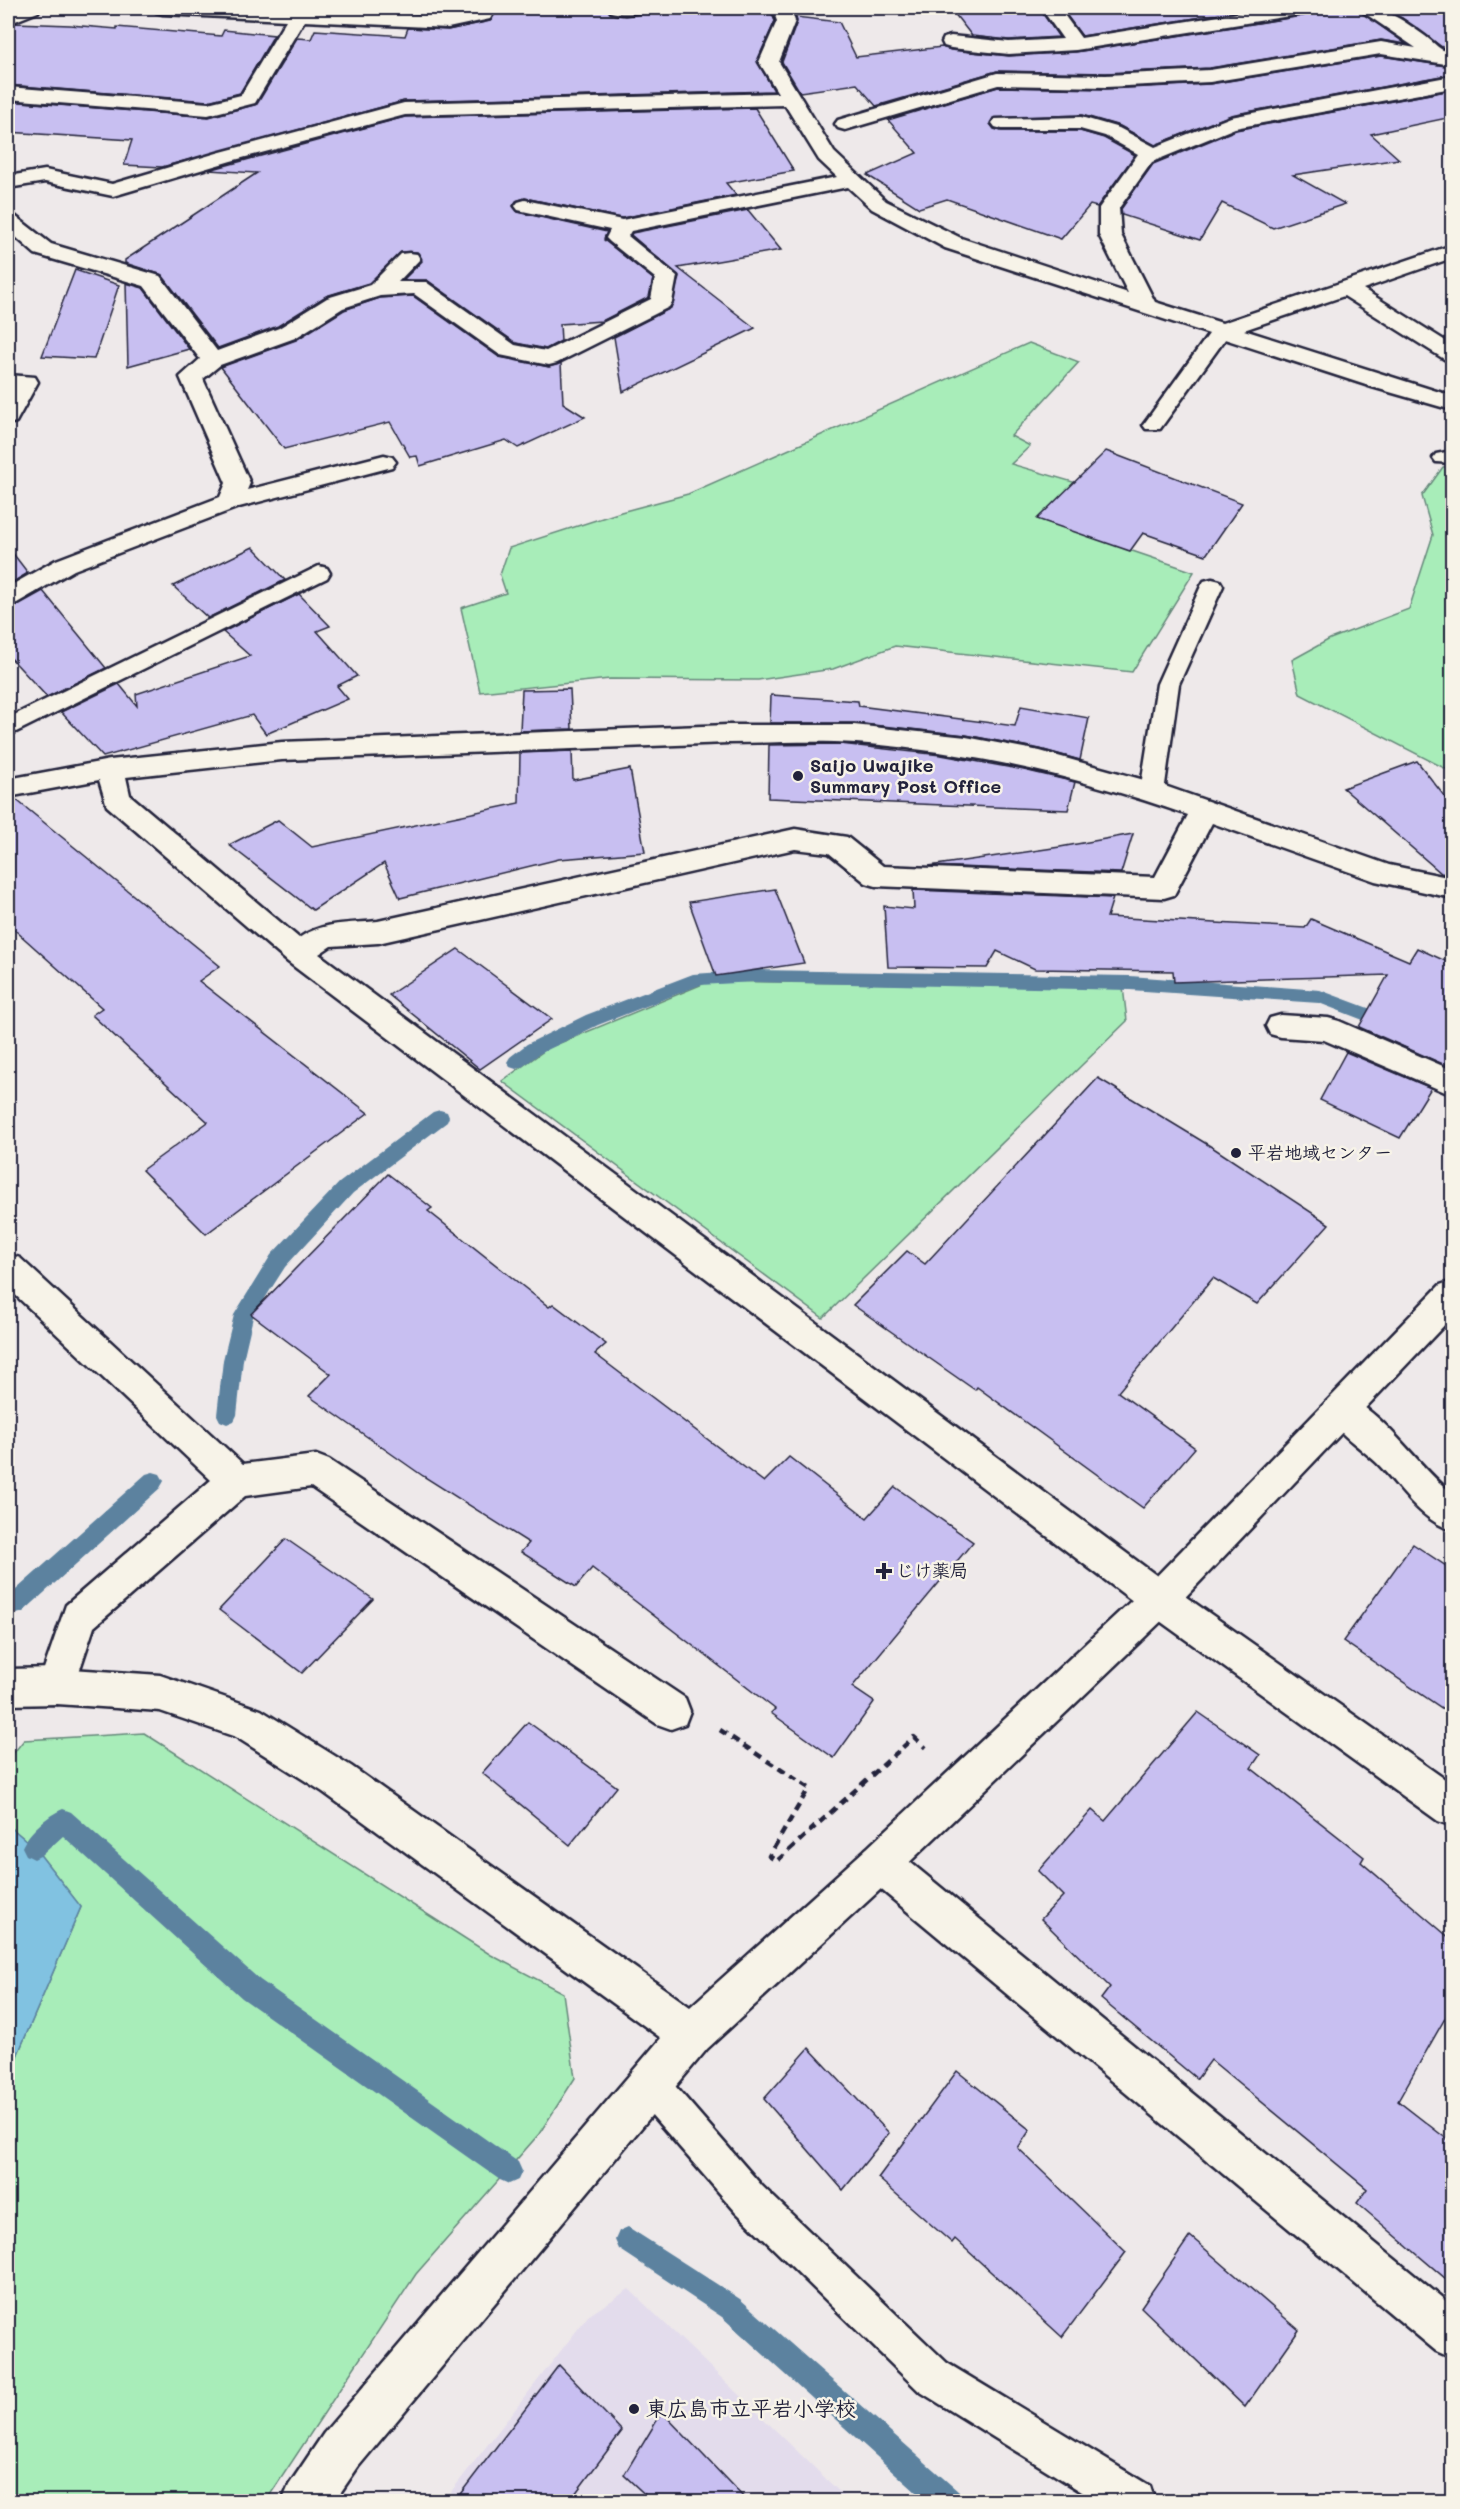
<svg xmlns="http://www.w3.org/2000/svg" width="1460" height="2509" viewBox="0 0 1460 2509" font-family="Mali,'Klee One',sans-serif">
<rect width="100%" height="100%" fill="#eee9ea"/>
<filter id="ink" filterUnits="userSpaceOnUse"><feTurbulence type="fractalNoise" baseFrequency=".0167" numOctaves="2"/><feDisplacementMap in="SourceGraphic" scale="12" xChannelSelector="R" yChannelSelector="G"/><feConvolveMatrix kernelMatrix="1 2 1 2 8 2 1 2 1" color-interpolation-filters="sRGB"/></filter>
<g filter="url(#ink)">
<path fill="#e3dcec" d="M 629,2289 L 849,2501 L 443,2502 L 588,2316 Z"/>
<g fill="#a8edb9" stroke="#65887a" stroke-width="1.5">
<path d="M 1029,343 L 1079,362 L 1011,436 L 1030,446 L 1011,464 L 1080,484 L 1038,519 L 1194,572 L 1132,672 L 895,646 L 833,669 L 758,680 L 610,679 L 480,692 L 461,608 L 506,593 L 500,575 L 509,548 L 621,512 L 688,494 Z"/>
<path d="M 1452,466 L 1452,772 L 1300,694 L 1292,660 L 1330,639 L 1409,609 L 1433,535 L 1422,496 L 1443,467 Z"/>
<path d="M 710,981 L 1123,987 L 1127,1021 L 823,1318 L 502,1081 L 548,1048 Z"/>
<path d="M 144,1733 L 491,1955 L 563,1993 L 575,2078 L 539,2134 L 416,2274 L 266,2501 L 8,2502 L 8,2077 L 81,1907 L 34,1847 L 8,1825 L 8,1760 L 24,1740 Z"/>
</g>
<path fill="#81c2e1" stroke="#5b829f" stroke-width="1.5" d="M 8,1825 L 34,1847 L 81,1907 L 8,2077 Z"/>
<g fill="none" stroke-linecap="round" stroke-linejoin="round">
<g fill="#5b829f" fill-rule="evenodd">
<path d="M 754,970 L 1130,976 L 1320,990 L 1395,1018 L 1398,1023 L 1395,1028 L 1389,1030 L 1319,1003 L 1130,990 L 754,982 L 700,985 L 598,1025 L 539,1054 L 522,1067 L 516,1069 L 510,1067 L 507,1062 L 510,1057 L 527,1044 L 586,1015 L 693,974 Z"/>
<path d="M 440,1110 L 447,1112 L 449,1117 L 447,1122 L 353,1193 L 285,1267 L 253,1317 L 243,1360 L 237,1415 L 234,1421 L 227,1424 L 220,1421 L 217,1415 L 223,1360 L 234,1315 L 271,1255 L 339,1183 L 433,1112 Z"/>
<path d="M 153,1472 L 160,1474 L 164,1481 L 160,1488 L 23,1612 L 8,1617 L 8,1597 L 146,1474 Z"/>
<path d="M 63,1809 L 71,1812 L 260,1980 L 518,2162 L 522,2171 L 518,2180 L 509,2184 L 500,2180 L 242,1998 L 63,1836 L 42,1855 L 34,1859 L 26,1855 L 22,1847 C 29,1832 48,1815 63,1809 Z"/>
<path d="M 628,2227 L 740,2299 L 959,2492 L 963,2502 L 927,2502 L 722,2317 L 619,2249 L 615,2240 L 619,2231 Z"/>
</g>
</g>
<g fill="#c8bff1" stroke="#22223b" stroke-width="1.5">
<path d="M 419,8 L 476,8 L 448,14 L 416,12 Z"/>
<path d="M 498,8 L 607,8 L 611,14 L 625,16 L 640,14 L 644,8 L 754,8 L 771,12 L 775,21 L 757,61 L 774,91 L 404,101 L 162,167 L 124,165 L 132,140 L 8,132 L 8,101 L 209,117 L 257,104 L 297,38 L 311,39 L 315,30 L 405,36 L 408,28 L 448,30 L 490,21 Z"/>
<path d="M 950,8 L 1039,8 L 1059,37 L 1009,40 L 972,36 Z"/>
<path d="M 1061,8 L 1259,8 L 1082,36 Z"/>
<path d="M 1313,8 L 1355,8 L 1406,44 L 1381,40 L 1210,68 L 1106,73 L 997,71 L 876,106 L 857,84 L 800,92 L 782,62 L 797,22 L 796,17 L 839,22 L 856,57 L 942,47 L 951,50 L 1009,56 L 1076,52 L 1302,16 L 1310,14 Z"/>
<path d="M 1378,8 L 1452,8 L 1452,51 L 1442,47 L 1402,18 Z"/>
<path d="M 15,23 L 70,25 L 117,29 L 117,27 L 221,36 L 224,30 L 274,35 L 240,93 L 208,101 L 8,85 L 8,26 Z"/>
<path d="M 1381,56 L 1452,67 L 1452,74 L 1231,115 L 1155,145 L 1120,126 L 1082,115 L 993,118 L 990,124 L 994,129 L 1001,131 L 1080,131 L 1104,138 L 1135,155 L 1097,207 L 1090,205 L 1061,239 L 947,199 L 919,208 L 867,175 L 917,153 L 888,120 L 998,87 L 1106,89 L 1210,84 Z"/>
<path d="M 1452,90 L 1452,117 L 1371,134 L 1399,159 L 1293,175 L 1345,204 L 1273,228 L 1222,203 L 1200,240 L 1122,215 L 1121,209 L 1153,164 L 1236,130 Z"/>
<path d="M 755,108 L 794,171 L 726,183 L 736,195 L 622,218 L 525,198 L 516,201 L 513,206 L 518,212 L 607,232 L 604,240 L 653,279 L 649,297 L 602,321 L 560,324 L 561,341 L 546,349 L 516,343 L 427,280 L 403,280 L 422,261 L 417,252 L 401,252 L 369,283 L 326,296 L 278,326 L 218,348 L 162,275 L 125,263 L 125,260 L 257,173 L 209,170 L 405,117 Z"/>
<path d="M 748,210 L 781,250 L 678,268 L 755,328 L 623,392 L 614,337 L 671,308 L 679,276 L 631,235 L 632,233 Z"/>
<path d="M 75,270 L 119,285 L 94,359 L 42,356 Z"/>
<path d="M 126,283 L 143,288 L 189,349 L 128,366 Z"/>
<path d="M 413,296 L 499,357 L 549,367 L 561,363 L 563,403 L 585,417 L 518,448 L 506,440 L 420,466 L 417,456 L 410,457 L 390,422 L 284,449 L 221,367 L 296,340 L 344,310 L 380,298 Z"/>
<path d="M 1106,451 L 1242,503 L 1206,555 L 1143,533 L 1130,551 L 1037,519 Z"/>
<path d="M 8,547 L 28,573 L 8,585 Z"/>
<path d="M 253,547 L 285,580 L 208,618 L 173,586 Z"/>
<path d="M 43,591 L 106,668 L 47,697 L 8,655 L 8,607 L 18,605 Z"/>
<path d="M 299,594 L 330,626 L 317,631 L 357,676 L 337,686 L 348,699 L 266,734 L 252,715 L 103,757 L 61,712 L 119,684 L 137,706 L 136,694 L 250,656 L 223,632 Z"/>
<path d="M 570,689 L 572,729 L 520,731 L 522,690 Z"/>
<path d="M 771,695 L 858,701 L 859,706 L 1015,726 L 1021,706 L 1089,718 L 1080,760 L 1040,749 L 966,735 L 854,723 L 770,723 Z"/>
<path d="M 840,744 L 941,755 L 1024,770 L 1075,782 L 1068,810 L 768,798 L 769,745 Z"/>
<path d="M 572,751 L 573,780 L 630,769 L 645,852 L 559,859 L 400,898 L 384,863 L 313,910 L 229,845 L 278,820 L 312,847 L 519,803 L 520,753 Z"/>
<path d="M 1417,761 L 1452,806 L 1452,876 L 1441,873 L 1343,788 Z"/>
<path d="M 14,798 L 220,966 L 199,981 L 368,1113 L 206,1234 L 142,1170 L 208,1122 L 92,1015 L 102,1008 L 8,924 L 8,799 Z"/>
<path d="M 1133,834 L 1121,873 L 929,866 L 1060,847 Z"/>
<path d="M 775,889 L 804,963 L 716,976 L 689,902 Z"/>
<path d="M 913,890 L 1113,898 L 1107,917 L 1305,928 L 1311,919 L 1409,961 L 1417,948 L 1452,964 L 1452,1053 L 1445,1065 L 1359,1027 L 1388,975 L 1174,982 L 1173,971 L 1035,969 L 997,951 L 987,968 L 888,967 L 884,906 L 914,909 Z"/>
<path d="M 458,949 L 552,1019 L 480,1069 L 389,995 Z"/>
<path d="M 1346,1052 L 1431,1088 L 1400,1138 L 1320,1100 Z"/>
<path d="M 1098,1078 L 1215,1149 L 1329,1224 L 1257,1304 L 1213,1278 L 1118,1392 L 1195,1448 L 1143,1508 L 977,1387 L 975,1390 L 853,1305 L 907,1251 L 925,1264 Z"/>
<path d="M 388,1174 L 432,1208 L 428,1211 L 549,1307 L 553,1304 L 606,1344 L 595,1354 L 764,1482 L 789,1457 L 867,1518 L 895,1487 L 973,1542 L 852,1687 L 874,1702 L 834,1758 L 771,1713 L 775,1709 L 592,1568 L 576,1587 L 521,1552 L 529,1543 L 423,1476 L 309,1396 L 331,1374 L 251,1314 Z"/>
<path d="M 286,1539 L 373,1599 L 302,1673 L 219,1610 Z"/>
<path d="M 1413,1544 L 1452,1570 L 1452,1715 L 1343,1641 Z"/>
<path d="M 1198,1712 L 1260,1755 L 1251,1768 L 1364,1857 L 1361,1862 L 1452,1940 L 1452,2006 L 1398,2101 L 1452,2143 L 1452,2284 L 1357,2203 L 1367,2189 L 1211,2060 L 1197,2079 L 1101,1999 L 1110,1987 L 1041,1919 L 1063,1896 L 1038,1871 L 1092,1810 L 1105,1821 Z"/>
<path d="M 528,1722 L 617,1787 L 570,1845 L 482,1773 Z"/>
<path d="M 809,2048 L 889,2133 L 843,2190 L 764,2099 Z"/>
<path d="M 957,2071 L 1030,2130 L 1018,2148 L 1126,2252 L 1062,2337 L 955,2239 L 952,2243 L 878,2178 Z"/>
<path d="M 1190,2236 L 1299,2330 L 1245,2407 L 1141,2307 Z"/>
<path d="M 559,2365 L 622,2431 L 569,2502 L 454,2502 Z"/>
<path d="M 662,2412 L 748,2502 L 653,2502 L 624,2475 Z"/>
</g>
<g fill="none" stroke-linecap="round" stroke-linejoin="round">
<g stroke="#22223b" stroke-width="5">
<g id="service">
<path d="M 1221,325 L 1228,327 L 1231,331 L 1160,429 L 1146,429 L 1143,425 L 1146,421 L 1214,327 Z"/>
<path d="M 1452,451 L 1452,463 L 1436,462 L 1433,458 L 1436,454 Z"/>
<path d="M 319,566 L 327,568 L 330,573 L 327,578 L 16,732 L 8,735 L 8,718 Z"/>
<path d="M 1212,579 L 1220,581 L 1223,586 L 1179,684 L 1164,792 L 1160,798 L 1152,800 L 1144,798 L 1140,792 L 1157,684 L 1201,586 L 1204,581 Z"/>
<path d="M 650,2067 L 663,2072 L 762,2186 L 947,2363 L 1150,2486 L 1155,2502 L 1098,2502 L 919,2391 L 736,2212 L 637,2098 L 632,2085 L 637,2072 Z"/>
</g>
</g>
<g stroke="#22223b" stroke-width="5">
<g id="minor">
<path d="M 17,8 L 40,8 L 38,12 L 8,24 L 8,12 Z"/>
<path d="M 154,8 L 266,8 L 448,16 L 476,11 L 478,8 L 496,8 L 490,19 L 448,28 L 304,21 L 255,103 L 208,115 L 8,99 L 8,87 L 208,103 L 241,95 L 286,20 L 163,14 L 156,12 Z"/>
<path d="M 609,8 L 642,8 L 640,12 C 630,14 621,14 611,12 Z"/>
<path d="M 772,8 L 790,8 L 795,21 L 779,62 L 834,152 L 886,201 L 961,238 L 1128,293 L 1099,235 L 1099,208 L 1138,154 L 1105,136 L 1080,129 L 1002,129 L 995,127 L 992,123 L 995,119 L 1081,117 L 1119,128 L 1155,147 L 1231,117 L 1452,76 L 1452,88 L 1235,128 L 1152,162 L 1119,208 L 1121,235 L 1155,302 L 1222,323 L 1452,245 L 1452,258 L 1363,289 L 1452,345 L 1452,361 L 1444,359 L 1344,296 L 1244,330 L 1452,396 L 1452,410 L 1372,387 L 945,248 L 872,209 L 848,187 L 631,231 L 628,236 L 677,276 L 672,302 L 669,307 L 557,363 L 549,365 L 500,355 L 414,294 L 380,296 L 343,308 L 295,338 L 220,365 L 203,379 L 250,483 L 247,490 L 384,455 L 392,457 L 396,462 L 392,467 L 239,507 L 74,570 L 17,603 L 8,605 L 8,587 L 56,560 L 220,497 L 226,483 L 180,377 L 200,359 L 144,286 L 35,254 L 8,230 L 8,214 L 15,216 L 51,244 L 160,276 L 217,351 L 279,328 L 327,298 L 370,285 L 401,254 L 409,253 L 417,254 L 420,259 L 398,282 L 426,282 L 515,345 L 546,351 L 651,299 L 655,278 L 610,242 L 606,238 L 610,230 L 518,210 L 515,206 L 518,202 L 525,200 L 622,220 L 837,177 L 819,160 L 785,105 L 405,115 L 231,161 L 113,196 L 45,182 L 8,188 L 8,176 L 45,170 L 112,184 L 217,153 L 404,103 L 778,93 L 759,62 L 777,21 Z"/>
<path d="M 1041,8 L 1059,8 L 1081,38 L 1270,8 L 1311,8 L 1309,12 L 1302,14 L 1076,50 L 1009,54 L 951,48 L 944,46 L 942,42 L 944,38 L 951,36 L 1009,42 L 1063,39 Z"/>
<path d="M 1357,8 C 1382,5 1405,21 1425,36 C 1436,44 1439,51 1452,53 L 1452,65 L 1381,54 L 1210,82 L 1106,87 L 998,85 L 845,130 L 838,128 L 835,124 L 838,120 L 997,73 L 1106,75 L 1210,70 L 1381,42 L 1416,48 Z"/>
<path d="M 8,375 L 35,377 L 38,382 L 16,422 L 8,424 L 8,397 L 12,389 L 8,389 Z"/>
<path d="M 728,725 L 854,725 L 966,737 L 1040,751 L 1162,785 L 1389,865 L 1452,878 L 1452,898 L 1375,881 L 1212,823 L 1174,895 L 1164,898 L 876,886 L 866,883 L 829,853 L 795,849 L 378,943 L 331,946 L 319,954 L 1172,1587 L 1452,1784 L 1452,1826 L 1438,1821 L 1146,1611 L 288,962 L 107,806 L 99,780 L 8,797 L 8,779 L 110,760 L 282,742 ZM 728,743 C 770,743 814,740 856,743 C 973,752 1077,776 1188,815 L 1155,877 L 883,866 L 847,837 L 795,829 L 378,921 C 349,924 324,921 299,938 L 130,795 L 126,777 L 282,760 Z"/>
<path d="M 1281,1015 L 1328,1018 L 1339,1021 L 1452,1070 L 1452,1095 L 1324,1040 L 1281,1037 L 1270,1034 L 1266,1026 L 1270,1018 Z"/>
<path d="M 8,1254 L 20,1258 L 243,1464 L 316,1455 L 329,1460 L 685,1698 L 690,1711 L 685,1724 L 671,1729 L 657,1724 L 311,1487 L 245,1496 L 94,1627 L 70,1699 L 57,1704 L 44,1699 L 38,1686 L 66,1605 L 211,1480 L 8,1288 Z"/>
<path d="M 1342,1395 C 1384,1410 1417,1467 1452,1493 L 1452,1530 C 1419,1520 1400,1486 1377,1463 C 1359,1446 1335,1432 1325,1410 L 1330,1399 Z"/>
<path d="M 880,1843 L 894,1849 L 1452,2306 L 1452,2358 L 1436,2351 L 866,1877 L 860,1863 L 866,1849 Z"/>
</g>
</g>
<g stroke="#22223b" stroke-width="5">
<path id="tertiary" d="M 1452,1281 L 1452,1317 L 1172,1611 L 894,1877 L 707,2049 L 358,2467 L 334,2502 L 282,2502 L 289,2485 L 324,2433 L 661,2038 L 323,1792 L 236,1737 L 160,1711 L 57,1704 L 8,1705 L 8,1669 L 57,1668 L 160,1675 L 261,1710 L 351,1766 L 690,2007 L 866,1849 L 1146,1587 L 1440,1285 Z"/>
</g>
<path stroke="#22223b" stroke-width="4.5" stroke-dasharray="8 6" stroke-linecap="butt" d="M 720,1730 L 809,1788 L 769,1856 L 777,1861 L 914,1737 L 926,1748"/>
<use href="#service" fill="#f7f3e8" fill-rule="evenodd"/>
<use href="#minor" fill="#f7f3e8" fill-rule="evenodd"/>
<use href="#tertiary" fill="#f7f3e8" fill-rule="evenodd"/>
</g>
</g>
<g fill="#22223b" stroke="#f7f3e8" stroke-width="2">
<circle cx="798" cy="776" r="6"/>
<circle cx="1236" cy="1153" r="6"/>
<path d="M881 1562h6v6h6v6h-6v6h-6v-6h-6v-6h6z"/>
<circle cx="634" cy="2409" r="6"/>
</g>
<g text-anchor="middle" stroke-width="5" stroke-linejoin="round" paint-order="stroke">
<g font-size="18" font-weight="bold" fill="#22223b" stroke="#f7f3e8" text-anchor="start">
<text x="810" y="772">Saijo Uwajike<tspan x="810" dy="21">Summary Post Office</tspan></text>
<text x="1248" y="1159">平岩地域センター</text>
<text x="896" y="1577">じけ薬局</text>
</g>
<g font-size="21" font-weight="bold" fill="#22223b" stroke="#f7f3e8" text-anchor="start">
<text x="646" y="2416">東広島市立平岩小学校</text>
</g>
</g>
<rect width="1460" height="2509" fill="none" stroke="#f7f3e8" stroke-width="30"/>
<rect x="15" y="15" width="1430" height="2479" fill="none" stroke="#22223b" stroke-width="2" filter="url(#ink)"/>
</svg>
